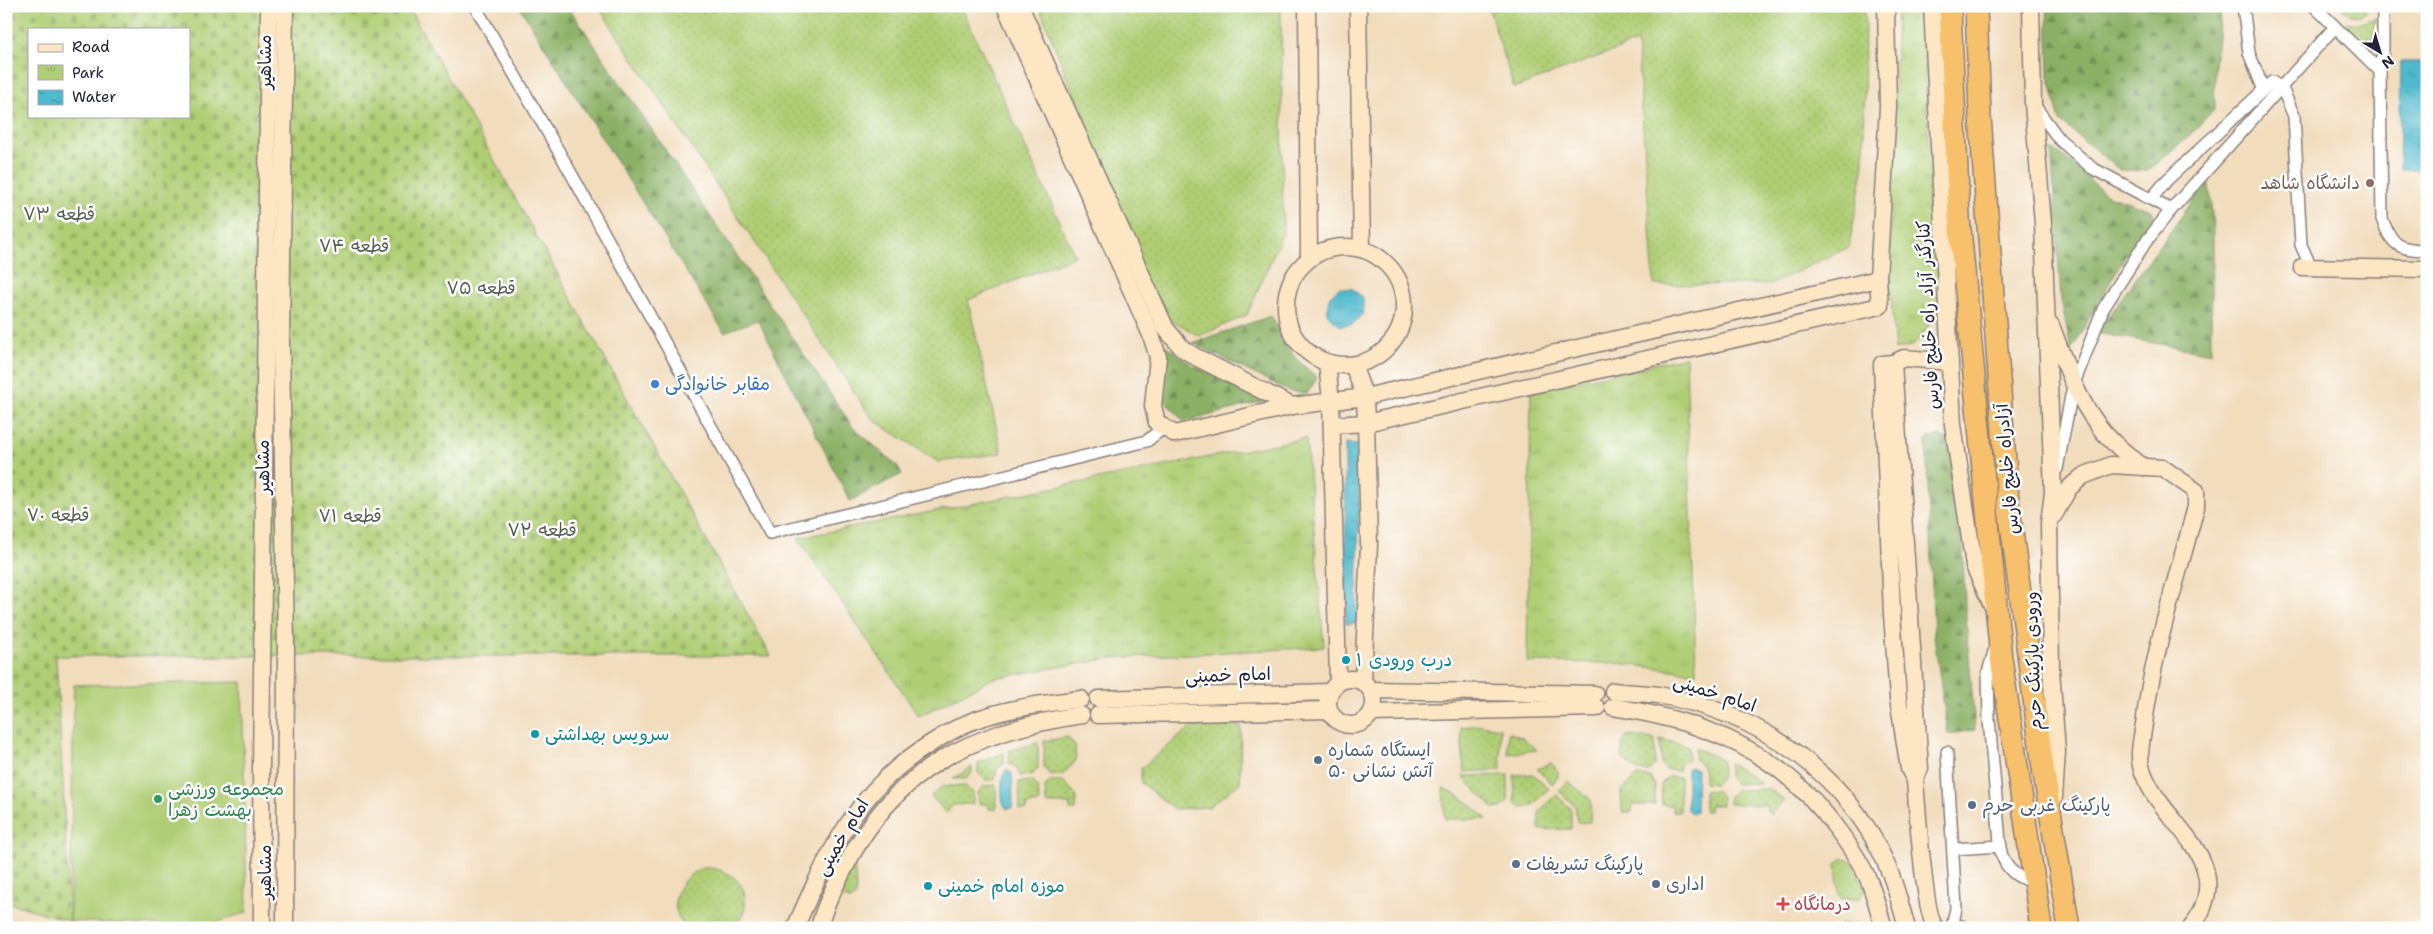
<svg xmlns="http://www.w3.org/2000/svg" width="2433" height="934" viewBox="0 0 2433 934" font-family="'Shantell Sans','Playpen Sans Arabic',sans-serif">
<defs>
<pattern id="grass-dots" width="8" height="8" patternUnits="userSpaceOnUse" patternTransform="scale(1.25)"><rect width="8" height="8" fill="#b0ce75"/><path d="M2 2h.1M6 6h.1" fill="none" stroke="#97b166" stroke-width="1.8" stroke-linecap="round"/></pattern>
<pattern id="forest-firs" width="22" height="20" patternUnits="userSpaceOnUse" patternTransform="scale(1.25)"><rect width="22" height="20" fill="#8cb166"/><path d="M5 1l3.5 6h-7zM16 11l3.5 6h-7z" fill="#729055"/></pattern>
<pattern id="cemetery-stones" width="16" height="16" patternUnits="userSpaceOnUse" patternTransform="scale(1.25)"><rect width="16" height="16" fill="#b0ce75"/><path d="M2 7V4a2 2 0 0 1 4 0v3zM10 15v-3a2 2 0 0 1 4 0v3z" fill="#97b166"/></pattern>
<pattern id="park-tufts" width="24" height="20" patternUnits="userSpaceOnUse" patternTransform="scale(1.25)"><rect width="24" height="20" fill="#b0ce75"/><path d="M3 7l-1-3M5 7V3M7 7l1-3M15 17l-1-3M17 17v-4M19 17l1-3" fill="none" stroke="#97b166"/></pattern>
<pattern id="water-ripples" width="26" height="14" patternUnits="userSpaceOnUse" patternTransform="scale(1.25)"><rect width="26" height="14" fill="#4fb9cd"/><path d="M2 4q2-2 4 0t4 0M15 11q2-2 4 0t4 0" fill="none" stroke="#4196a8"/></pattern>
</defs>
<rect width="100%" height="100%" fill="#fff"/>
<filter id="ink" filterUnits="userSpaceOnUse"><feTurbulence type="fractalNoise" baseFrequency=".02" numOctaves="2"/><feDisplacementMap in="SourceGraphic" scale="10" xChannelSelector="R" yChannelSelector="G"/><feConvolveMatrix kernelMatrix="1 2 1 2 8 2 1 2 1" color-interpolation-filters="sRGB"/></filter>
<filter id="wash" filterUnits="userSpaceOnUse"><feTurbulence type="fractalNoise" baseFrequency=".0096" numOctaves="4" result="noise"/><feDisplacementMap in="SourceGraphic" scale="20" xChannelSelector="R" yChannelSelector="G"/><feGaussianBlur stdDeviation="1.12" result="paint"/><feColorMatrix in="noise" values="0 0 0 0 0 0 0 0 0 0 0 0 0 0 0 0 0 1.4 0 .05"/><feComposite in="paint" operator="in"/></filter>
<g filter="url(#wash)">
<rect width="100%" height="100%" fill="#f1dcbc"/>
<g fill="url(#grass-dots)" stroke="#697858">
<path d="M 598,6 L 961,6 L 1075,256 L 968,300 L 1002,453 L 938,462 L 872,419 Z"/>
<path d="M 1039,6 L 1281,6 L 1283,233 L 1247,315 L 1199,336 L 1158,312 Z"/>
<path d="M 1488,6 L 1865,6 L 1864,164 L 1849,247 L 1771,284 L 1654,285 L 1637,42 L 1514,88 Z"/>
<path d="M 2342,6 L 2370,6 C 2363,19 2349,19 2342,6 Z"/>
<path d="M 2375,18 L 2373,49 L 2370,51 L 2344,26 L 2346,22 L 2358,24 Z"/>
<path d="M 1241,725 L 1240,783 L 1209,807 L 1174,809 L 1141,783 L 1141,768 L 1191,727 Z"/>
<path d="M 1481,725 L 1500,728 L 1501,770 L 1464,772 L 1461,727 Z"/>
<path d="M 1508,732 L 1523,738 L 1537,750 L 1508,754 Z"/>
<path d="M 1627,736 L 1655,739 L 1655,765 L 1649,771 L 1637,771 L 1622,758 L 1622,743 Z"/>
<path d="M 1068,737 L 1075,746 L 1076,761 L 1062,775 L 1050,775 L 1044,768 L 1044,741 Z"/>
<path d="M 1660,739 L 1688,746 L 1688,760 L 1681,763 L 1679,771 L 1666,770 L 1661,765 Z"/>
<path d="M 1038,743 L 1038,768 L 1032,775 L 1020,776 L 1016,767 L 1009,763 L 1010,750 Z"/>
<path d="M 1695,748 L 1722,760 L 1722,776 L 1715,784 L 1704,783 C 1704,773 1705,764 1694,759 Z"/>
<path d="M 1004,753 L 1004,764 L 997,768 L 995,780 L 985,780 L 978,773 L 978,763 Z"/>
<path d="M 1551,763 L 1558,771 L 1558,777 L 1552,784 L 1537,769 Z"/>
<path d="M 1729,763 L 1762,783 L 1735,784 L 1729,777 Z"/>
<path d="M 972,767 L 972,773 L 966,779 L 953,779 Z"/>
<path d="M 1533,774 L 1549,788 L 1532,806 L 1521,807 L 1515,802 L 1514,775 Z"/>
<path d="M 1508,775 L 1508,802 L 1501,808 L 1494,809 L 1462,776 Z"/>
<path d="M 1636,776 L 1650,777 L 1655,785 L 1655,805 L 1633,805 L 1632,812 L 1622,812 L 1621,791 Z"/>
<path d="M 1668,777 L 1680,777 L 1680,811 L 1673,811 L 1672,805 L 1662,805 L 1661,784 Z"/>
<path d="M 1032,781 L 1038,787 L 1039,803 L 1027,805 L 1026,810 L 1020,810 L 1019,782 Z"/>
<path d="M 1050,781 L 1062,781 L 1076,794 L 1076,810 L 1070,810 L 1070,804 L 1046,804 L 1045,787 Z"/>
<path d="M 1568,781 L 1591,800 L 1590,822 L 1577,823 L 1575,806 L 1559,791 Z"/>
<path d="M 996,785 L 996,809 L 989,809 L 988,804 L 979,804 L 978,792 L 985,786 Z"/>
<path d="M 943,786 L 966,786 L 973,793 L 973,804 L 953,805 L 946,813 L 931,796 Z"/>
<path d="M 1443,788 C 1461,795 1473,806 1487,819 L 1445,819 Z"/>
<path d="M 1770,789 L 1784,801 L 1771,814 L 1767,812 L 1767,805 L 1729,804 L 1729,796 L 1735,790 Z"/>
<path d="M 1716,790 L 1722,797 L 1722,805 L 1710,805 L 1709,811 L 1704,811 L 1704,791 Z"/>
<path d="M 1556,794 L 1571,809 L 1571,829 L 1539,830 L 1539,812 Z"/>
<path d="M 1843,858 L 1851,860 L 1866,890 L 1859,899 L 1842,899 L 1839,896 L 1836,864 Z"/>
<path d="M 853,865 L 855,867 L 856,897 L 850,900 L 844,898 L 840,893 Z"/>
<path d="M 703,868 C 739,867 759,898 735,928 L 686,928 C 665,904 677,879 703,868 Z"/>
<path d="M 1840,924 L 1871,925 L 1870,928 L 1840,928 Z"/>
</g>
<g fill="url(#forest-firs)" stroke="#576a50">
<path d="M 519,6 L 568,6 L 852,426 L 898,467 L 902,474 L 850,501 L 758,320 L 724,332 Z"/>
<path d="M 2047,6 L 2221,6 L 2214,76 L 2215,108 L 2189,136 L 2147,171 L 2120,170 L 2060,121 L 2049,78 Z"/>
<path d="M 2051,149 L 2061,154 L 2105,194 L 2152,210 L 2155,218 L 2123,260 L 2071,350 L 2061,299 Z"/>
<path d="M 2208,180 C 2218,237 2210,295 2211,353 L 2096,333 Z"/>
<path d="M 1271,316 L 1293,355 L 1317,378 L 1307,394 L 1289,391 L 1192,343 Z"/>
<path d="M 1165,345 L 1192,365 L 1268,400 L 1184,422 L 1163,399 Z"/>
<path d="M 1939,435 L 1951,441 L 1961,488 L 1965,606 L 1975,730 L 1948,734 L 1934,636 L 1926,439 Z"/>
</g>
<path fill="url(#cemetery-stones)" stroke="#697858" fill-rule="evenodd" d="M 6,6 L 408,6 L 771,656 L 56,656 L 70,921 L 6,902 ZM 29,29 L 189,29 L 189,116 L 29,116 Z"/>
<g fill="url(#park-tufts)" stroke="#697858">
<path d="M 1897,6 L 1924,6 L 1927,121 L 1943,306 L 1914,345 L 1895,350 L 1889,276 Z"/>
<path d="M 1686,357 L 1696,673 L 1616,663 L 1527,662 L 1531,391 Z"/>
<path d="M 1306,438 L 1324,647 L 1113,658 L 994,678 L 919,716 L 798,538 Z"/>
</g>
<path fill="#b0ce75" stroke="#697858" d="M 242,682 L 247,912 L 203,927 L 70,921 L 74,685 Z"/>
<g fill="url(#water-ripples)" stroke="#386e84">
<path d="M 2401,62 L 2427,62 L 2427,169 L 2399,169 Z"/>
<path d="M 1339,288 L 1353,289 L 1363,298 L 1363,314 L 1353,324 L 1340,326 L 1327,314 L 1329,297 Z"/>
<path d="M 1345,444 L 1360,445 L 1357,623 L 1346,624 Z"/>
<path d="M 1691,767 L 1697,769 L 1696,812 L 1693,814 L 1687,810 L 1687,769 Z"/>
<path d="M 1006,770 L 1012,773 L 1013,804 L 1012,808 L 1007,809 C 1000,804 1000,777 1006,770 Z"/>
</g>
</g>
<g filter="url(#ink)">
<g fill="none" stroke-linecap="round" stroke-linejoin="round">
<g stroke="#8a7f7c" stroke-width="14">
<g id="street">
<path d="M 475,6 L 567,166 L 770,533 L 1147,441 L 1163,428"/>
<path d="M 2243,6 L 2249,53 L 2263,88"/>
<path d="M 2314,6 L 2380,71 L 2382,219 C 2392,245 2398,250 2427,250"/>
<path d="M 2380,71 L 2383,49 L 2383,6"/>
<path d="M 2034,105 L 2059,139 L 2092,168 L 2171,210"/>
<path d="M 2152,198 L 2167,180 L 2272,82 L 2282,88 L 2294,116 L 2301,245 L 2311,267"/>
<path d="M 2057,469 L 2073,386 L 2103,309 L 2145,243 L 2171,210 L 2335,27"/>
<path d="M 1995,648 L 1988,673 L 1989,720 L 2001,853 C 2008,873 2018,877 2036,884"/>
<path d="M 1947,752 L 1956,908 L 1952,928"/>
<path d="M 1954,849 L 2001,846"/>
</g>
</g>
<g stroke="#8a7f7c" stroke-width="19">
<g id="secondary">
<path d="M 1005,6 L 1151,335 L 1158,357 L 1153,406 L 1157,423 L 1175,434 L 1292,406 L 1365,397 L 1878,279"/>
<path d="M 1020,6 L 1166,329 L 1183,349 L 1196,357 L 1292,406"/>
<path d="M 1307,6 L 1309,259"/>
<path d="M 1358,6 L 1362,249"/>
<path d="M 1932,6 L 1953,425 L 1974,566 L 1992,605"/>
<path d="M 2031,6 L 2033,104 L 2043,224 L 2053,493 L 2049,523 L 2051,670 L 2057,752 L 2054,798"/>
<circle cx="1345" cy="306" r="59"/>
<path d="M 2302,267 L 2427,269"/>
<path d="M 2051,325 C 2064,360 2075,395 2098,425 C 2110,442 2127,454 2143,467"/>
<path d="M 1327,363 L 1331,401 L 1338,682"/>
<path d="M 1893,363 L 1904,358 L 1950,362"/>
<path d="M 1353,365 L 1365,397 L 1366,423 L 1369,544 L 1363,682"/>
<path d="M 1332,425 L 1366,423 L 1880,306 L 1878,279 L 1888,107 L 1886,6"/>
<path d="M 2054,515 L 2069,488 L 2083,476 L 2111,465 L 2163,468 L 2196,491 L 2196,507 C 2177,579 2153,651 2144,724 C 2142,738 2138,753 2141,766 C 2157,825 2243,858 2191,928"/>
<circle cx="1351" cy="702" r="23"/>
<path d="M 1371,690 L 1595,694"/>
<path d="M 1613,691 C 1628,693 1644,693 1658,695 C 1759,712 1852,776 1890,873 C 1897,891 1902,910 1907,928"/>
<path d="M 1098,699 L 1330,692"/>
<path d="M 1613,707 C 1706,721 1781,752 1837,829 C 1849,845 1861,862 1869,881 C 1875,896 1879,912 1884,928"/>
<path d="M 1372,713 L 1597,708"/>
<path d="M 1098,715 L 1329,710"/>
<path d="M 1915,780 L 1920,768 L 1893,363 L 1882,364 L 1892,614 L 1898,699 L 1909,769 L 1915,780 C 1917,803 1924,917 1936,928"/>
<path d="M 262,928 L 261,770 L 269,6"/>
<path d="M 285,928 L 286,648 L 281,344 L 285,6"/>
<path d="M 795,928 C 829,851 858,787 933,742 C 949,732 966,722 984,717 C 1016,707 1048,703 1081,699"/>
<path d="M 819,928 C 824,907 834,888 844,869 C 896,766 972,732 1081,715"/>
<path d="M 1958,928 L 1960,928"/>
</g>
</g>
<g stroke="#8a7f7c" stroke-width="24">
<g id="highway">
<path d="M 1950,6 L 1959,218 L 2001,658 L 2041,928"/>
<path d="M 1976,6 L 1980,116 L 2008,501 L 2043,768 L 2069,928"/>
</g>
</g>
<use href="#street" stroke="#fff" stroke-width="11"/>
<use href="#secondary" stroke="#fce6c4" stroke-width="16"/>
<use href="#highway" stroke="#f7c06c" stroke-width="21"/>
</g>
</g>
<circle fill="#8d6e63" stroke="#fff" stroke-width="2" cx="2370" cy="183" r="5"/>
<circle fill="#3f7fe0" stroke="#fff" stroke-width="2" cx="655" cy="384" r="5"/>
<g fill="#0f9aa8" stroke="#fff" stroke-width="2">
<circle cx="1346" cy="660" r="5"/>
<circle cx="535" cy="734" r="5"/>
<circle cx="928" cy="886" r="5"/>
</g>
<g fill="#5c6f8a" stroke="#fff" stroke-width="2">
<circle cx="1318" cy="760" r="5"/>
<circle cx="1972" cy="805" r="5"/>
<circle cx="1516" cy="864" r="5"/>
<circle cx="1656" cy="884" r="5"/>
</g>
<circle fill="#2e9e5b" stroke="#fff" stroke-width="2" cx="158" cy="799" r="5"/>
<path fill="#e0444e" stroke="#fff" stroke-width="2" d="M1780.5 896.5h5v5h5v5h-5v5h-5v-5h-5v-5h5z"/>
<g text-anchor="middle" stroke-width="5" stroke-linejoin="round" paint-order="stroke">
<g font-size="18" fill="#22223b" stroke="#fff">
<text transform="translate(265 62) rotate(-90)" y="6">مشاهیر</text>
<text transform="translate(1928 315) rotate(-93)" y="6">کنارگذر آزاد راه خلیج فارس</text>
<text transform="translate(263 467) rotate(-91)" y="6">مشاهیر</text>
<text transform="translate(2007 469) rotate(-95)" y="6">آزادراه خلیج فارس</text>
<text transform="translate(2033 661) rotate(-92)" y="6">ورودی پارکینگ حرم</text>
<text transform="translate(1228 675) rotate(-2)" y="6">امام خمینی</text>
<text transform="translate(1715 693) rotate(18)" y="6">امام خمینی</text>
<text transform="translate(842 837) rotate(-59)" y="6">امام خمینی</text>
<text transform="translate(265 872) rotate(-90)" y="6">مشاهیر</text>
</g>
<g font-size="18" fill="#785e54" stroke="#fff" text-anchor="end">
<text x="2360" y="189">دانشگاه شاهد</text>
</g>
<g font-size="18" fill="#545e4f" stroke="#fff">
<text x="59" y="220">قطعه ۷۳</text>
<text x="354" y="252">قطعه ۷۴</text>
<text x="481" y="294">قطعه ۷۵</text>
<text x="58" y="521">قطعه ۷۰</text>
<text x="350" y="522">قطعه ۷۱</text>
<text x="542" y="536">قطعه ۷۲</text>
</g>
<g font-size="18" fill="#366cbe" stroke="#fff" text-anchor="start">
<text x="665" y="390">مقابر خانوادگی</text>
</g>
<g font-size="18" fill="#0d838f" stroke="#fff" text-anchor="start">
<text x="1356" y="666">درب ورودی ۱</text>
<text x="545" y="740">سرویس بهداشتی</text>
<text x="938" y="892">موزه امام خمینی</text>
</g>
<g font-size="18" fill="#4e5e75" stroke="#fff" text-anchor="start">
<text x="1328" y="756">ایستگاه شماره<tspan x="1328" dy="21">۵۰ آتش نشانی</tspan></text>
<text x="1982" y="811">پارکینگ غربی حرم</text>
<text x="1526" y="870">پارکینگ تشریفات</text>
<text x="1666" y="890">اداری</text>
</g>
<g font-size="18" fill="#27864d" stroke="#fff" text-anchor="start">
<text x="168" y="795">مجموعه ورزشی<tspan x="168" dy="21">بهشت زهرا</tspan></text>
</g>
<g font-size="18" fill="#be3a42" stroke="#fff" text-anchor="start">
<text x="1794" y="910">درمانگاه</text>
</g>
</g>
<rect width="2433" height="934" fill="none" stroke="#fff" stroke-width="25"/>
<rect x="28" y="28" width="162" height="90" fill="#ffffff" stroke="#a7a7b1"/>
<rect x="38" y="44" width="25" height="8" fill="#fce6c4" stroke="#a7a7b1"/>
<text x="72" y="52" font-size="15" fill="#22223b">Road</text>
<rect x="38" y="65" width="25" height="15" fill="url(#park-tufts)" stroke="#a7a7b1"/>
<text x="72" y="78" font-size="15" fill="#22223b">Park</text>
<rect x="38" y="90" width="25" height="15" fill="url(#water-ripples)" stroke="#a7a7b1"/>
<text x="72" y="102" font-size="15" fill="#22223b">Water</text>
<g transform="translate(2380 52) rotate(142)" stroke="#ffffff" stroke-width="4" paint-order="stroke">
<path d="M0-4L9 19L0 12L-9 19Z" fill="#22223b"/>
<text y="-8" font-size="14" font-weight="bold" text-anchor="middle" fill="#22223b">N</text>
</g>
</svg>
